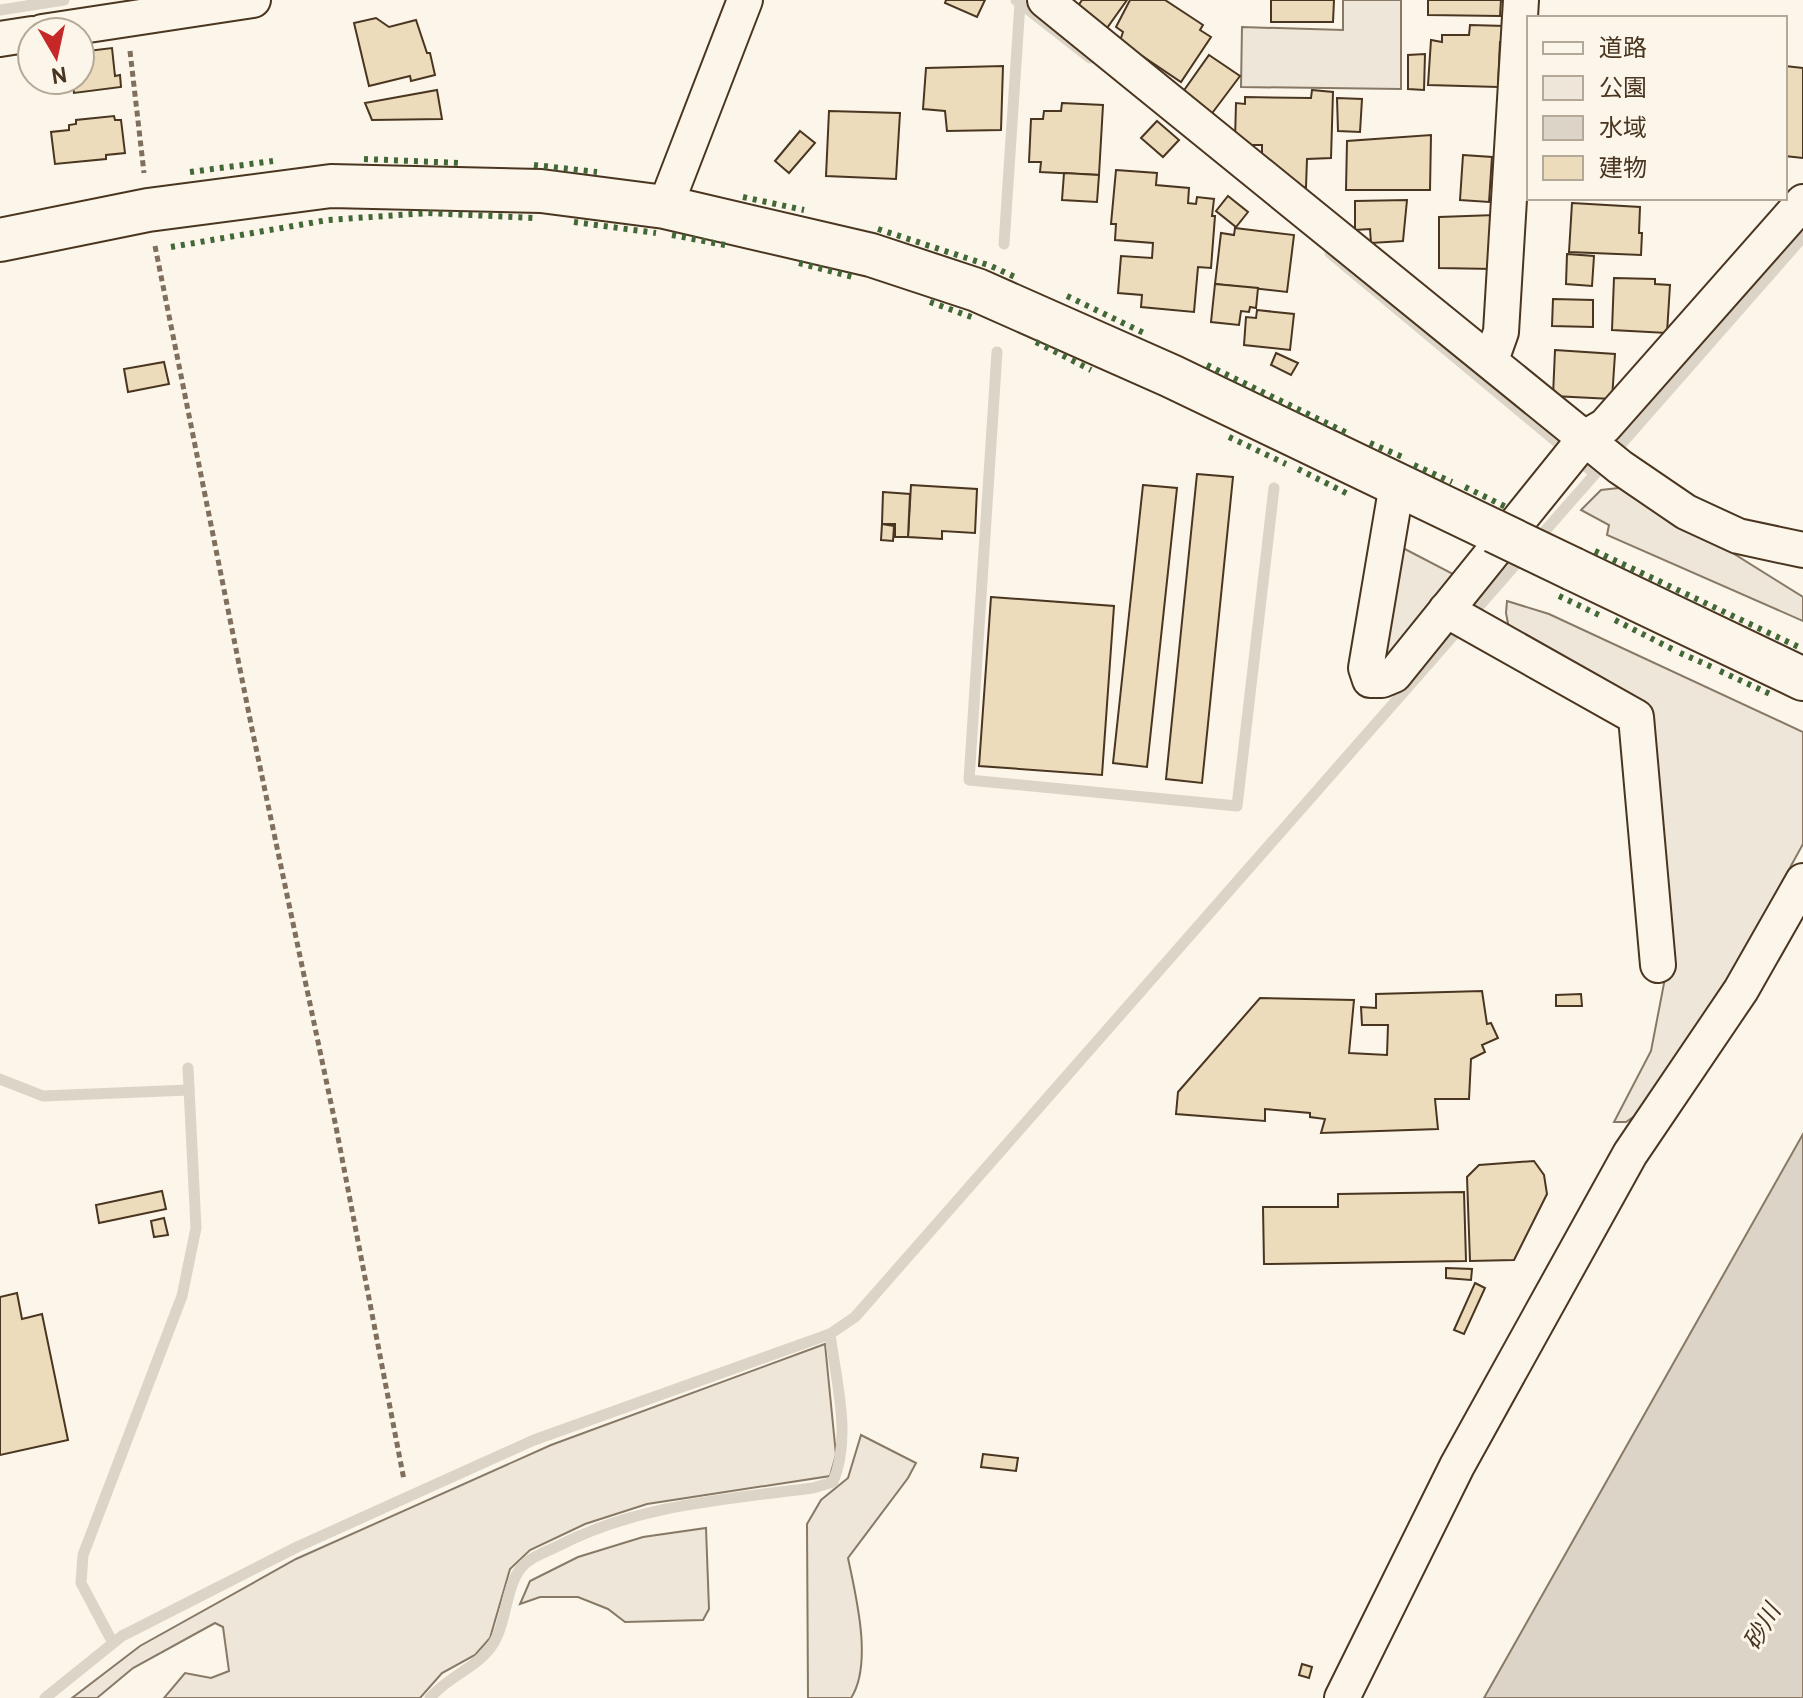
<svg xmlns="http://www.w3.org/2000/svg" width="1803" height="1698" viewBox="0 0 1803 1698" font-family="Overpass,'Noto Sans JP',sans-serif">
<rect width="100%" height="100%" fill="#fbf6e9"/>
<g fill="#ede6d9" stroke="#887966" stroke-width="2">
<path d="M 1343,0 L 1401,0 L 1401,89 L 1241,87 L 1242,27 L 1343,30 Z"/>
<path d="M 1627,487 L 1803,597 L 1803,621 L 1607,535 L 1609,525 L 1581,510 L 1601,490 Z"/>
<path d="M 1401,547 L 1455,575 L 1383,667 Z"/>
<path d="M 1507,601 L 1549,614 L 1803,732 L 1803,844 L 1707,1018 L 1652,1104 L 1626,1122 L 1614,1122 L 1651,1051 L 1666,973 L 1650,719 L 1510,634 L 1506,613 Z"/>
<path d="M 825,1344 L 836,1455 L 830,1476 L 647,1504 L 585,1524 L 530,1550 L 510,1569 L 490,1638 L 475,1655 L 442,1673 L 420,1698 L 164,1698 L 185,1673 L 211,1678 L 229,1671 L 223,1627 L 215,1623 L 133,1668 L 97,1698 L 72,1698 L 140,1646 L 296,1559 L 551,1445 Z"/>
<path d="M 861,1435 L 916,1463 L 908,1478 L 848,1558 C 856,1596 873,1664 851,1698 L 808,1698 L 807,1524 L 821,1500 L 848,1478 Z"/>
<path d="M 706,1528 L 709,1609 L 703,1620 L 625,1622 L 608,1609 L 578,1597 L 540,1597 L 520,1604 L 530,1581 L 578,1557 L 643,1537 Z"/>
</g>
<path fill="#dcd4c6" stroke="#887966" stroke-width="2" d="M 1803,1134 L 1803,1698 L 1484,1698 Z"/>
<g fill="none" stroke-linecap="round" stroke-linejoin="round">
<g stroke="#dcd4c6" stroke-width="11">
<path d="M 1016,0 L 1090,58"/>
<path d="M 0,10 L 64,0"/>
<path d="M 1004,244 L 1020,3"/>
<path d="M 1330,253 L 1594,473"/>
<path d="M 997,352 L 969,780 L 1237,806 L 1274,488"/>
<path d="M 0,1079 L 43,1096 L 189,1090"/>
<path d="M 113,1643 L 81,1583 L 83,1555 L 182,1296 L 196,1228 L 188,1068"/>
<path d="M 45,1698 L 122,1636 L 297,1547 L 534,1440 L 830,1334 L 855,1317 L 1803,237"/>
<path d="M 430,1698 C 447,1677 475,1669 491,1647 C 507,1625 505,1588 521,1568 C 530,1557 546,1552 558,1546 C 637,1505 726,1499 813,1488 L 833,1482 C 852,1437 836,1381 830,1334"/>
</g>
</g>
<g fill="#ecdcbc" stroke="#4a3520" stroke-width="2">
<path d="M 946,0 L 985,0 L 977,17 L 945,3 Z"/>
<path d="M 1082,0 L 1127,0 L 1107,28 L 1078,6 Z"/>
<path d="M 1130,0 L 1165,0 L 1203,25 L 1200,30 L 1211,37 L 1181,82 L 1120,41 L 1123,32 L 1116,27 Z"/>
<path d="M 1271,0 L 1334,0 L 1333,22 L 1271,22 Z"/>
<path d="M 1428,0 L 1501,0 L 1500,16 L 1428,15 Z"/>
<path d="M 376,18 L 389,27 L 416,20 L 427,53 L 430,53 L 435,75 L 411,81 L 410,76 L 369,86 L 354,23 Z"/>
<path d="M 1470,25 L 1505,26 L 1505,42 L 1500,42 L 1498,87 L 1428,85 L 1431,40 L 1442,42 L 1442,35 L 1469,35 Z"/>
<path d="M 112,48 L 115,76 L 120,75 L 121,87 L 74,93 L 72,80 L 80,80 L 80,52 Z"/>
<path d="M 1425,54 L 1424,90 L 1408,89 L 1408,55 Z"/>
<path d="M 1209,55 L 1240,76 L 1210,116 L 1180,96 Z"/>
<path d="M 1003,66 L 1001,130 L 947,131 L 945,111 L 923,109 L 926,68 Z"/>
<path d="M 1785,66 L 1803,68 L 1803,158 L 1785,156 Z"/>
<path d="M 437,90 L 442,119 L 372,120 L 365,103 Z"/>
<path d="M 1312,90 L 1333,92 L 1331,158 L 1307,159 L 1306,187 L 1293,187 L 1262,162 L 1262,145 L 1244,145 L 1235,140 L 1236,103 L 1245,104 L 1245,97 L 1311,98 Z"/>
<path d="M 1337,98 L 1362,99 L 1360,132 L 1338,131 Z"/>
<path d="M 1062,103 L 1103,105 L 1099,175 L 1040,172 L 1041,162 L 1029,162 L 1031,119 L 1043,119 L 1044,111 L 1061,111 Z"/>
<path d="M 829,111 L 900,113 L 896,179 L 826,176 Z"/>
<path d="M 114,116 L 115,120 L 121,120 L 125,153 L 106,155 L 106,159 L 55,164 L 51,132 L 69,130 L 69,125 L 76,124 L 76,120 Z"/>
<path d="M 1157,121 L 1179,140 L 1163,157 L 1141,138 Z"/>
<path d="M 800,131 L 815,143 L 789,173 L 775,161 Z"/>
<path d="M 1431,135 L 1430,190 L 1346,190 L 1347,141 Z"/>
<path d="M 1463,155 L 1492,157 L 1489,202 L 1460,200 Z"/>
<path d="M 1116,170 L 1157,173 L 1156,185 L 1189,188 L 1188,203 L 1196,204 L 1197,197 L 1214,199 L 1212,216 L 1215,216 L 1211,268 L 1198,267 L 1194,312 L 1141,307 L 1142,295 L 1118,293 L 1121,256 L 1152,258 L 1153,243 L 1115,240 L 1116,224 L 1111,224 Z"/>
<path d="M 1064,173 L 1099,175 L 1097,202 L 1062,200 Z"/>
<path d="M 1228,196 L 1248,212 L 1236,227 L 1216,211 Z"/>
<path d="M 1407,200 L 1403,241 L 1371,243 L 1370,229 L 1355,230 L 1355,201 Z"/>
<path d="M 1572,203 L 1640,207 L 1639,233 L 1642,233 L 1641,255 L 1569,252 Z"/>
<path d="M 1495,215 L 1493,269 L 1439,268 L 1439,217 Z"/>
<path d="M 1235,228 L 1294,235 L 1287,292 L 1215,284 L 1221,233 L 1234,235 Z"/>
<path d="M 1567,254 L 1594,256 L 1592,286 L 1566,284 Z"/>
<path d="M 1614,278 L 1655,279 L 1655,284 L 1670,285 L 1667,333 L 1612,330 Z"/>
<path d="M 1215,284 L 1258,288 L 1256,308 L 1250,307 L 1249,312 L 1241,311 L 1239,325 L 1211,322 Z"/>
<path d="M 1553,299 L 1593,300 L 1593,327 L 1552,326 Z"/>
<path d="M 1257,310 L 1294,314 L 1290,350 L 1244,345 L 1246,317 L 1256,318 Z"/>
<path d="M 1555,350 L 1615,354 L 1612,399 L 1553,396 Z"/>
<path d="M 1276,353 L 1298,363 L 1291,375 L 1271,365 Z"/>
<path d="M 164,362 L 169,384 L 128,392 L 124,369 Z"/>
<path d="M 1197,474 L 1233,477 L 1202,783 L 1166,779 Z"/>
<path d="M 911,485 L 977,489 L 975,533 L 942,531 L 942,539 L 908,537 Z"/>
<path d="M 1143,485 L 1177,488 L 1147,767 L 1113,763 Z"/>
<path d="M 883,492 L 910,494 L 908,537 L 895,537 L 895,524 L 882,524 Z"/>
<path d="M 882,524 L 894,526 L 893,541 L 881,540 Z"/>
<path d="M 991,597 L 1114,606 L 1102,775 L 979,766 Z"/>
<path d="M 1482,991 L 1487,1024 L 1491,1023 L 1498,1038 L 1482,1045 L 1485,1052 L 1471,1059 L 1469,1099 L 1435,1099 L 1438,1129 L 1321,1133 L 1325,1119 L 1310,1117 L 1310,1113 L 1265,1109 L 1265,1121 L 1176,1114 L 1178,1092 L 1260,998 L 1354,1000 L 1349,1053 L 1387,1055 L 1388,1025 L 1362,1025 L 1361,1007 L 1376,1008 L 1376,994 Z"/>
<path d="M 1581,994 L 1582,1006 L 1556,1006 L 1556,995 Z"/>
<path d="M 1534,1161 L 1544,1175 L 1547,1194 L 1514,1260 L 1470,1261 L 1467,1177 L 1479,1165 Z"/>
<path d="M 162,1191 L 166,1209 L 99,1223 L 96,1205 Z"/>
<path d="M 1464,1192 L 1466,1261 L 1264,1264 L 1263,1207 L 1338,1207 L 1338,1194 Z"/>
<path d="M 164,1218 L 168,1235 L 154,1237 L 151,1221 Z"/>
<path d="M 1446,1268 L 1472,1269 L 1471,1280 L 1446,1278 Z"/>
<path d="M 1475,1283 L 1485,1288 L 1464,1334 L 1454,1330 Z"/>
<path d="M 17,1293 L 22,1319 L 42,1314 L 68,1440 L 0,1455 L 0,1297 Z"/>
<path d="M 983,1454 L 1018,1458 L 1016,1471 L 981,1467 Z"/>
<path d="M 1302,1664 L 1312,1667 L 1309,1678 L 1299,1675 Z"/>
</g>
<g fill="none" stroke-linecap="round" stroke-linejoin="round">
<g stroke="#4a3520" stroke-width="38">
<g id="minor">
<path d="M 1045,0 L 1620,467 L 1686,512 L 1738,536 L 1803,550"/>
<path d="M 42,32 L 253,0"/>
<path d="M 0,39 L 32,34"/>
<path d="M 665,207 L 745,0"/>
<path d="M 1491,360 L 1501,332 L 1521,0"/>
<path d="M 1397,484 L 1366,668 L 1370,680 L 1382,680 L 1394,675 L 1586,437 L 1605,426 L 1803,202"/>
<path d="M 1446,610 L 1636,717 L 1658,965"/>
<path d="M 1342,1698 L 1457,1466 L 1630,1154 L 1741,990 L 1803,881"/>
</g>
</g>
<g stroke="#4a3520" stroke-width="46">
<g id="tertiary">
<path d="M 0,240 L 148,210 L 331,186 L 541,191 L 665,207 L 871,255 L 977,290 L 1171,376 L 1494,531"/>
<path d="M 1573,569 L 1803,679"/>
</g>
</g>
<g stroke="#7f6f5c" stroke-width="5" stroke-dasharray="6 4" stroke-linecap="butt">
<path d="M 130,51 L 144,173"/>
<path d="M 155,246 L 252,729 L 336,1127 L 404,1480"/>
</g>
<use href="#minor" stroke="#fbf6e9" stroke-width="34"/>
<use href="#tertiary" stroke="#fbf6e9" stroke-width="42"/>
<g stroke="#4a3520" stroke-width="46" stroke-linecap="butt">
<path id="tertiary-bridge" d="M 1494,531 L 1573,569"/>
</g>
<use href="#tertiary-bridge" stroke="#fbf6e9" stroke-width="42"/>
<g stroke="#436837" stroke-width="6" stroke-dasharray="4 6" stroke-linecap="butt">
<path d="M 364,159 L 461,163"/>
<path d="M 534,165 L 597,172"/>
<path d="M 190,172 L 273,161"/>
<path d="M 743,197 L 804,210"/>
<path d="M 574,222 L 656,233"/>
<path d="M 878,229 L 991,266 L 1017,278"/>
<path d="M 672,235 L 730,246"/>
<path d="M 171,247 L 328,220 L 428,213 L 533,218"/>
<path d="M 799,263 L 857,278"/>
<path d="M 1067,296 L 1146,334"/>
<path d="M 930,302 L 977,319"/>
<path d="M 1036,342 L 1091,370"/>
<path d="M 1207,365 L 1347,433"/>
<path d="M 1229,437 L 1286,464"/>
<path d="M 1370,443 L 1405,458"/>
<path d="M 1414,465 L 1452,482"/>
<path d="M 1298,469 L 1348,494"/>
<path d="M 1465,487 L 1506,507"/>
<path d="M 1595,551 L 1803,649"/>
<path d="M 1559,596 L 1599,615"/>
<path d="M 1615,620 L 1674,650"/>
<path d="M 1680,653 L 1712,667"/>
<path d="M 1720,671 L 1770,694"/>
</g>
</g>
<g text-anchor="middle" stroke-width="6" stroke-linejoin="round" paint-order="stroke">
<g font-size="24" font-style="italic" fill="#4a3520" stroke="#fbf6e9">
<text transform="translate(1762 1627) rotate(-60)" y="8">砂川</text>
</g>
</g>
<rect x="1527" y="16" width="260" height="184" fill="#fbf6e9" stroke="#b4a999" stroke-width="2"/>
<rect x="1543" y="42" width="40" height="12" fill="#fbf6e9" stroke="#b4a999" stroke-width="2"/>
<text x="1599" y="56" font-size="24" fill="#4a3520">道路</text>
<rect x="1543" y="76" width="40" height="24" fill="#ede6d9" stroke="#b4a999" stroke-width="2"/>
<text x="1599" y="96" font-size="24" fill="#4a3520">公園</text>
<rect x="1543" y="116" width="40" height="24" fill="#dcd4c6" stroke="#b4a999" stroke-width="2"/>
<text x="1599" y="136" font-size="24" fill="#4a3520">水域</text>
<rect x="1543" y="156" width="40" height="24" fill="#ecdcbc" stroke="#b4a999" stroke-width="2"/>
<text x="1599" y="176" font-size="24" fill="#4a3520">建物</text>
<g transform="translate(56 56) rotate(171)"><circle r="38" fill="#fbf6e9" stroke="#b4a999" stroke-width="2"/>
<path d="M0-6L14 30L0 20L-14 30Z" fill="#c62828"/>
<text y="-12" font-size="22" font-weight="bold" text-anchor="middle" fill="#4a3520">N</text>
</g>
</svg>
